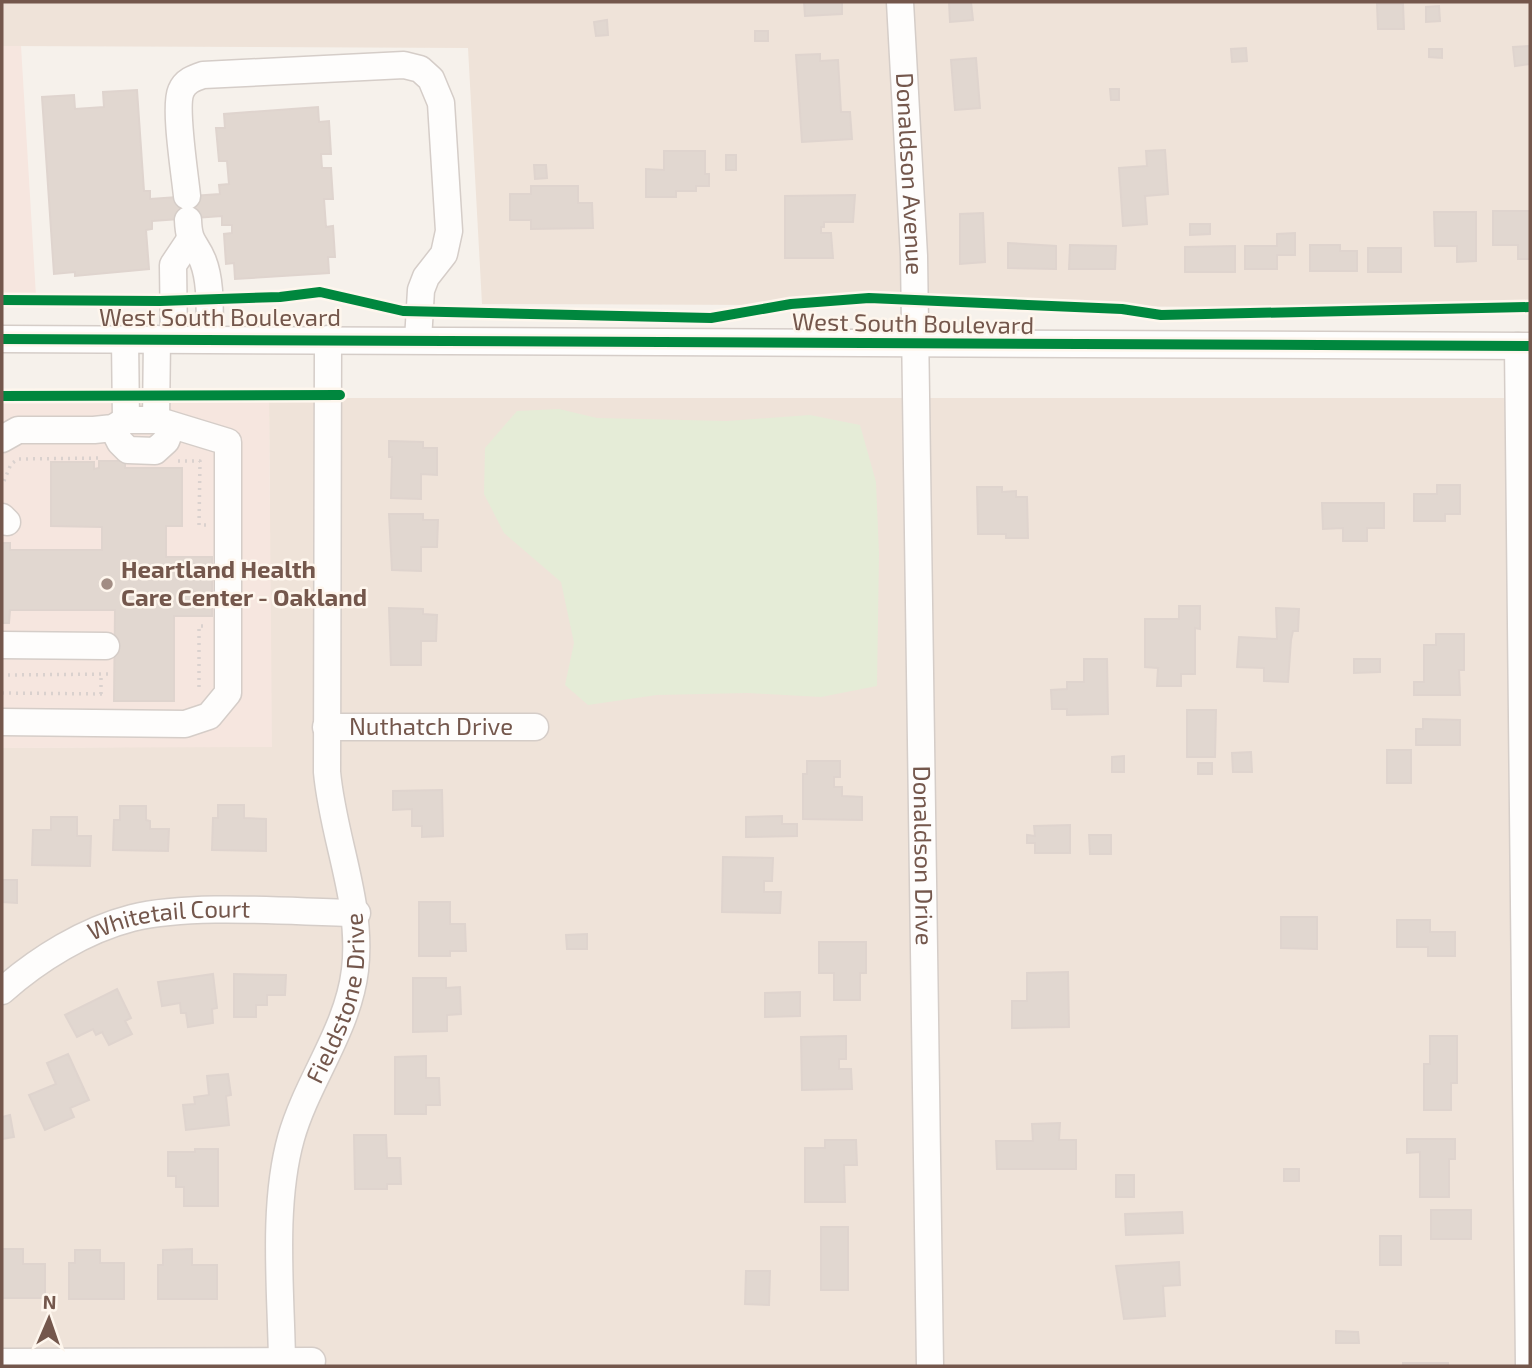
<svg xmlns="http://www.w3.org/2000/svg" width="1532" height="1368" viewBox="0 0 1532 1368" font-family="'Exo 2',sans-serif">
<rect width="100%" height="100%" fill="#f6f1eb"/>
<g fill="#efe3d9">
<path d="M 2,2 L 1530,2 L 1530,308 L 482,304 L 468,48 L 2,46 Z"/>
<path d="M 269,398 L 1530,398 L 1530,1366 L 2,1366 L 2,748 L 271,746 Z"/>
</g>
<g fill="#f6e6df">
<path d="M 2,46 L 21,46 L 36,296 L 2,295 Z"/>
<path d="M 269,398 L 272,747 L 2,748 L 2,400 Z"/>
</g>
<path fill="#e5ecd7" d="M 559,409 L 597,418 L 727,421 L 810,415 L 860,425 L 876,482 L 879,553 L 877,686 L 821,697 L 748,693 L 657,695 L 588,705 L 565,685 L 574,643 L 561,582 L 504,533 L 484,494 L 485,448 L 517,411 Z"/>
<g fill="#e1d7d0" stroke="#dfd4ce" stroke-width="2">
<path d="M 804,2 L 842,2 L 842,14 L 805,16 Z"/>
<path d="M 949,2 L 971,2 L 973,20 L 950,22 Z"/>
<path d="M 1377,4 L 1403,4 L 1404,29 L 1378,29 Z"/>
<path d="M 1439,6 L 1440,21 L 1426,22 L 1426,7 Z"/>
<path d="M 607,20 L 608,35 L 596,36 L 594,22 Z"/>
<rect x="755" y="31" width="13" height="10"/>
<path d="M 1530,46 L 1530,64 L 1515,66 L 1513,47 Z"/>
<path d="M 1246,48 L 1247,61 L 1232,62 L 1231,49 Z"/>
<path d="M 1429,49 L 1442,49 L 1442,58 L 1429,57 Z"/>
<path d="M 820,54 L 820,61 L 838,60 L 841,112 L 850,112 L 852,139 L 802,142 L 796,55 Z"/>
<path d="M 976,58 L 980,108 L 955,110 L 951,60 Z"/>
<path d="M 1110,89 L 1119,89 L 1119,100 L 1111,100 Z"/>
<path d="M 137,90 L 144,191 L 150,191 L 150,199 L 220,194 L 219,185 L 229,184 L 227,161 L 219,161 L 216,128 L 225,128 L 224,114 L 318,107 L 319,122 L 329,121 L 331,154 L 321,154 L 322,168 L 331,168 L 333,199 L 324,199 L 326,227 L 333,226 L 335,257 L 328,257 L 329,273 L 235,279 L 234,263 L 226,264 L 224,234 L 232,233 L 232,225 L 222,225 L 222,216 L 152,221 L 152,229 L 146,230 L 149,269 L 75,276 L 75,272 L 54,274 L 42,97 L 74,95 L 75,109 L 104,107 L 103,92 Z"/>
<path d="M 1165,150 L 1168,194 L 1145,196 L 1147,224 L 1123,226 L 1119,168 L 1147,166 L 1146,151 Z"/>
<path d="M 664,151 L 705,151 L 705,174 L 709,174 L 709,186 L 696,186 L 696,191 L 676,191 L 676,197 L 646,197 L 646,169 L 664,170 Z"/>
<rect x="726" y="155" width="10" height="15"/>
<path d="M 534,165 L 546,165 L 547,178 L 535,179 Z"/>
<path d="M 531,186 L 578,186 L 578,203 L 592,203 L 593,228 L 531,229 L 531,220 L 510,220 L 510,194 L 531,194 Z"/>
<path d="M 855,195 L 853,222 L 824,222 L 824,227 L 821,227 L 821,233 L 831,233 L 833,258 L 785,258 L 785,196 Z"/>
<path d="M 1493,211 L 1530,211 L 1530,259 L 1518,259 L 1518,245 L 1493,245 Z"/>
<path d="M 1434,212 L 1476,212 L 1476,261 L 1457,262 L 1457,246 L 1435,246 Z"/>
<path d="M 983,213 L 985,262 L 960,264 L 960,214 Z"/>
<path d="M 1190,224 L 1210,224 L 1210,234 L 1190,235 Z"/>
<path d="M 1295,233 L 1295,255 L 1277,255 L 1277,269 L 1245,269 L 1245,246 L 1277,246 L 1277,234 Z"/>
<path d="M 1008,243 L 1056,246 L 1056,269 L 1008,268 Z"/>
<path d="M 1070,245 L 1116,246 L 1115,269 L 1069,269 Z"/>
<path d="M 1310,245 L 1340,245 L 1340,251 L 1357,251 L 1357,271 L 1310,271 Z"/>
<path d="M 1235,246 L 1235,272 L 1185,272 L 1185,247 Z"/>
<rect x="1368" y="248" width="33" height="24"/>
<path d="M 389,441 L 423,442 L 423,448 L 437,448 L 437,475 L 421,474 L 421,499 L 391,498 L 392,457 L 389,457 Z"/>
<path d="M 99,461 L 125,461 L 125,468 L 182,468 L 182,526 L 166,526 L 166,557 L 212,557 L 212,616 L 174,616 L 174,701 L 114,701 L 115,610 L 10,610 L 9,623 L 2,623 L 2,543 L 10,543 L 10,550 L 102,550 L 102,527 L 51,526 L 51,462 L 94,462 L 94,469 L 99,468 Z"/>
<path d="M 1437,485 L 1460,485 L 1460,514 L 1445,514 L 1445,521 L 1414,521 L 1414,494 L 1437,494 Z"/>
<path d="M 977,487 L 1002,487 L 1002,492 L 1016,491 L 1016,497 L 1027,497 L 1028,538 L 1006,538 L 1006,534 L 978,534 Z"/>
<path d="M 1322,503 L 1384,503 L 1384,528 L 1367,528 L 1367,541 L 1343,541 L 1343,528 L 1323,529 Z"/>
<path d="M 389,514 L 423,514 L 423,520 L 438,520 L 437,547 L 421,547 L 421,571 L 392,570 Z"/>
<path d="M 1179,606 L 1200,606 L 1200,629 L 1195,628 L 1195,674 L 1181,674 L 1181,686 L 1157,686 L 1158,668 L 1145,667 L 1145,619 L 1179,619 Z"/>
<path d="M 389,608 L 423,609 L 423,614 L 437,615 L 436,641 L 421,641 L 421,665 L 391,665 Z"/>
<path d="M 1276,608 L 1299,609 L 1298,631 L 1293,631 L 1291,640 L 1288,682 L 1264,681 L 1264,668 L 1237,667 L 1239,637 L 1277,639 Z"/>
<path d="M 1436,634 L 1464,634 L 1464,670 L 1459,670 L 1460,695 L 1414,695 L 1414,682 L 1424,682 L 1424,645 L 1436,645 Z"/>
<path d="M 1084,659 L 1107,659 L 1108,714 L 1067,715 L 1067,709 L 1052,709 L 1051,690 L 1067,689 L 1067,682 L 1084,682 Z"/>
<path d="M 1354,659 L 1380,659 L 1380,672 L 1354,673 Z"/>
<path d="M 1187,710 L 1216,710 L 1215,757 L 1187,757 Z"/>
<path d="M 1423,719 L 1460,720 L 1460,745 L 1416,745 L 1416,729 L 1423,729 Z"/>
<rect x="1387" y="750" width="24" height="33"/>
<path d="M 1251,752 L 1252,772 L 1233,772 L 1232,753 Z"/>
<path d="M 1124,756 L 1124,772 L 1112,772 L 1112,757 Z"/>
<path d="M 807,761 L 840,761 L 840,777 L 834,777 L 834,787 L 842,787 L 842,796 L 862,797 L 862,820 L 803,819 L 803,774 L 807,774 Z"/>
<rect x="1198" y="763" width="14" height="11"/>
<path d="M 442,790 L 443,836 L 422,837 L 422,826 L 412,826 L 412,809 L 393,810 L 393,791 Z"/>
<path d="M 218,805 L 244,805 L 244,818 L 266,819 L 266,851 L 212,850 L 213,818 L 218,818 Z"/>
<path d="M 120,806 L 146,806 L 146,820 L 150,821 L 150,829 L 169,829 L 168,851 L 113,850 L 114,820 L 120,820 Z"/>
<path d="M 782,816 L 782,824 L 797,824 L 797,836 L 746,837 L 746,817 Z"/>
<path d="M 51,817 L 77,817 L 77,836 L 91,836 L 90,866 L 32,865 L 33,830 L 51,830 Z"/>
<path d="M 1070,825 L 1070,853 L 1035,853 L 1035,843 L 1027,843 L 1027,835 L 1035,836 L 1034,826 Z"/>
<path d="M 1089,835 L 1111,835 L 1111,854 L 1090,854 Z"/>
<path d="M 723,857 L 773,858 L 772,881 L 764,881 L 764,892 L 781,892 L 780,913 L 722,912 Z"/>
<path d="M 2,880 L 17,880 L 17,903 L 2,902 Z"/>
<path d="M 419,902 L 450,902 L 450,924 L 465,924 L 466,951 L 450,951 L 450,956 L 419,956 Z"/>
<path d="M 1281,917 L 1317,917 L 1317,949 L 1281,948 Z"/>
<path d="M 1397,920 L 1430,920 L 1430,932 L 1455,932 L 1455,956 L 1428,956 L 1428,947 L 1397,947 Z"/>
<path d="M 587,934 L 587,949 L 567,949 L 566,935 Z"/>
<path d="M 819,942 L 866,942 L 866,973 L 860,973 L 860,1000 L 834,1000 L 834,973 L 819,973 Z"/>
<path d="M 1068,972 L 1069,1027 L 1012,1028 L 1012,1001 L 1027,1001 L 1027,973 Z"/>
<path d="M 213,974 L 217,1008 L 212,1009 L 213,1023 L 188,1027 L 186,1013 L 181,1013 L 180,1003 L 162,1006 L 158,982 Z"/>
<path d="M 234,974 L 286,975 L 285,995 L 267,995 L 267,1005 L 256,1005 L 256,1017 L 234,1017 Z"/>
<path d="M 413,978 L 446,978 L 446,988 L 460,987 L 461,1014 L 447,1015 L 447,1031 L 413,1032 Z"/>
<path d="M 117,989 L 131,1018 L 125,1021 L 132,1034 L 109,1045 L 102,1032 L 96,1035 L 93,1029 L 77,1037 L 65,1015 Z"/>
<path d="M 800,992 L 800,1016 L 765,1017 L 765,993 Z"/>
<path d="M 846,1036 L 846,1059 L 839,1059 L 839,1069 L 851,1069 L 852,1089 L 802,1090 L 801,1037 Z"/>
<path d="M 1430,1036 L 1457,1036 L 1457,1083 L 1451,1083 L 1451,1110 L 1424,1110 L 1424,1064 L 1430,1064 Z"/>
<path d="M 68,1054 L 89,1100 L 70,1108 L 74,1117 L 45,1130 L 29,1095 L 56,1084 L 47,1063 Z"/>
<path d="M 426,1056 L 426,1078 L 439,1078 L 440,1105 L 426,1105 L 426,1114 L 395,1114 L 395,1057 Z"/>
<path d="M 228,1074 L 231,1095 L 226,1096 L 229,1125 L 186,1130 L 183,1105 L 195,1104 L 194,1097 L 209,1095 L 207,1076 Z"/>
<path d="M 10,1115 L 14,1137 L 2,1139 L 2,1117 Z"/>
<path d="M 1060,1123 L 1059,1140 L 1076,1140 L 1076,1169 L 997,1169 L 996,1141 L 1033,1141 L 1032,1124 Z"/>
<path d="M 354,1135 L 386,1135 L 387,1158 L 400,1158 L 401,1184 L 387,1184 L 387,1189 L 355,1189 Z"/>
<path d="M 1407,1139 L 1455,1139 L 1455,1159 L 1449,1159 L 1449,1197 L 1420,1197 L 1420,1152 L 1407,1153 Z"/>
<path d="M 825,1140 L 856,1140 L 857,1165 L 844,1165 L 845,1202 L 805,1202 L 805,1148 L 825,1148 Z"/>
<path d="M 195,1149 L 218,1149 L 218,1206 L 184,1206 L 184,1187 L 176,1187 L 176,1176 L 168,1176 L 168,1152 L 195,1152 Z"/>
<rect x="1284" y="1169" width="15" height="12"/>
<rect x="1116" y="1175" width="18" height="22"/>
<rect x="1431" y="1210" width="40" height="29"/>
<path d="M 1182,1212 L 1183,1233 L 1126,1235 L 1125,1214 Z"/>
<rect x="821" y="1227" width="27" height="63"/>
<rect x="1380" y="1236" width="21" height="29"/>
<path d="M 2,1249 L 23,1249 L 23,1264 L 45,1264 L 45,1298 L 2,1298 Z"/>
<path d="M 192,1249 L 192,1265 L 217,1265 L 217,1299 L 158,1299 L 158,1265 L 163,1265 L 163,1250 Z"/>
<path d="M 75,1250 L 100,1250 L 100,1263 L 124,1263 L 124,1299 L 69,1299 L 69,1263 L 75,1263 Z"/>
<path d="M 1179,1262 L 1180,1285 L 1163,1286 L 1165,1316 L 1124,1319 L 1116,1266 Z"/>
<path d="M 746,1271 L 770,1271 L 769,1305 L 745,1304 Z"/>
<path d="M 1336,1331 L 1358,1332 L 1359,1343 L 1336,1343 Z"/>
<rect x="1403" y="1363" width="45" height="3"/>
</g>
<g fill="none" stroke-linecap="round" stroke-linejoin="round">
<g stroke="#d5cdc8" stroke-width="29">
<g id="minor">
<path id="s1" d="M 900,2 L 914,256 L 930,1366"/>
<path d="M 187,196 C 185,175 174,107 181,91 C 185,81 194,78 203,75 L 404,65 L 420,69 L 431,79 L 441,103 L 449,231 L 444,254 L 426,277 L 421,290 L 418,340"/>
<path d="M 188,220 C 189,245 195,241 203,261 C 212,284 209,315 210,339"/>
<path d="M 2,339 L 1530,346"/>
<path d="M 125,339 L 126,420"/>
<path d="M 174,339 L 173,265 L 189,241"/>
<path d="M 1518,346 L 1529,1366"/>
<path d="M 156,420 L 157,339"/>
<path d="M 113,428 L 120,442 L 128,450 L 155,451 L 166,441 L 172,426"/>
<path d="M 2,439 L 18,430 L 94,430 L 113,428 L 126,420 L 156,420 L 228,442 L 228,693 L 209,716 L 185,724 L 2,722"/>
<path d="M 2,517 L 7,522"/>
<path d="M 2,645 L 106,646"/>
<path id="s2" d="M 326,727 L 535,727"/>
<path id="s3" d="M 2,991 C 38,959 85,930 132,918 C 194,903 290,912 357,913"/>
<path id="s4" d="M 282,1361 C 281,1291 272,1206 291,1138 C 307,1081 348,1030 355,970 C 363,902 333,839 327,772 L 328,339"/>
<path d="M 2,1362 L 312,1361"/>
</g>
</g>
<g stroke="#dad1ce" stroke-width="3.5" stroke-dasharray="2 5" stroke-linecap="butt">
<path d="M 178,461 L 200,461 L 199,525 L 207,525"/>
<path d="M 4,481 L 11,464 L 18,459 L 103,458"/>
<path d="M 8,675 L 109,674"/>
<path d="M 199,687 L 199,626 L 205,626"/>
<path d="M 2,693 L 106,694"/>
<path d="M 101,694 L 101,675"/>
</g>
<use href="#minor" stroke="#fefdfc" stroke-width="26"/>
<g stroke="#fef6ed" stroke-width="15">
<g id="cycleway">
<path d="M 2,300 L 160,301 L 280,297 L 320,292 L 403,311 L 711,318 L 791,304 L 869,298 L 1122,309 L 1161,315 L 1530,307"/>
<path d="M 2,339 L 1530,346"/>
<path d="M 2,396 L 340,395"/>
</g>
</g>
<use href="#cycleway" stroke="#00873e" stroke-width="10"/>
</g>
<circle fill="#a28d84" stroke="#fef6ed" stroke-width="2.5" cx="107" cy="584" r="7"/>
<g text-anchor="middle" stroke-width="5" stroke-linejoin="round" paint-order="stroke">
<g font-size="24" fill="#74574c" stroke="#fef6ed">
<text dy="8" stroke="none"><textPath href="#s1" startOffset="172">Donaldson Avenue</textPath></text>
<text x="220" y="326">West South Boulevard</text>
<text transform="translate(913 324) rotate(1)" y="8">West South Boulevard</text>
<text dy="8" stroke="none"><textPath href="#s2" startOffset="105">Nuthatch Drive</textPath></text>
<text dy="8" stroke="none"><textPath href="#s1" startOffset="854">Donaldson Drive</textPath></text>
<text dy="8" stroke="none"><textPath href="#s3" startOffset="187">Whitetail Court</textPath></text>
<text dy="8" stroke="none"><textPath href="#s4" startOffset="373">Fieldstone Drive</textPath></text>
</g>
<g font-size="24" font-weight="bold" fill="#74574c" stroke="#fef6ed" text-anchor="start">
<text x="121" y="578">Heartland Health<tspan x="121" dy="28">Care Center - Oakland</tspan></text>
</g>
</g>
<rect width="1532" height="1368" fill="none" stroke="#74574c" stroke-width="7"/>
<g transform="translate(49 1319) rotate(2)" stroke="#fef6ed" stroke-width="5" paint-order="stroke">
<path d="M0-5L12 26L0 18L-12 26Z" fill="#74574c"/>
<text y="-10" font-size="19" font-weight="bold" text-anchor="middle" fill="#74574c">N</text>
</g>
</svg>
